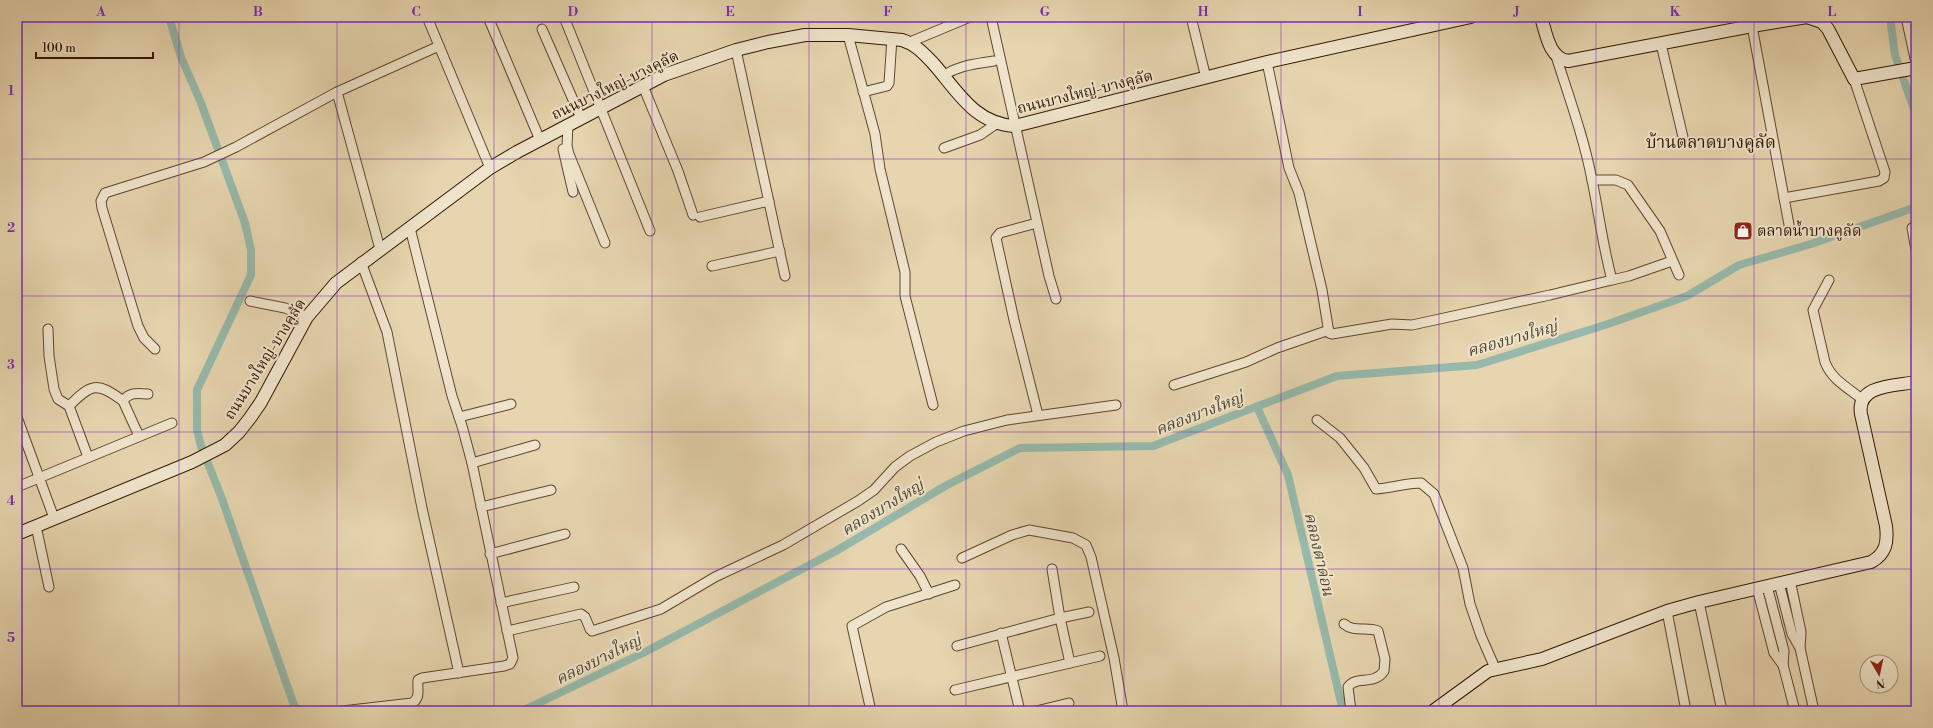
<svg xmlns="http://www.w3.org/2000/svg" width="1933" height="728" viewBox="0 0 1933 728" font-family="'Libre Bodoni','Noto Serif Thai',serif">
<rect width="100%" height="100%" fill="#e6d5af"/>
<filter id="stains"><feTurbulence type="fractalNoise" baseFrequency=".005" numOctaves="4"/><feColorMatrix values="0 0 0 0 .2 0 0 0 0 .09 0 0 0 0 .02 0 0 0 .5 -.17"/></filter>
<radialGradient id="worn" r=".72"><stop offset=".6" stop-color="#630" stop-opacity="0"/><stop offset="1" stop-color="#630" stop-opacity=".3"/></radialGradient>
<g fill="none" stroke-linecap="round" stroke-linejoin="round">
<g stroke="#96b9ab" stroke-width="8">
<path d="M 169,17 L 181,57 L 201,103 L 245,223 L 251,250 L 251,275 L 197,390 L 197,430 L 201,446 L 221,496 L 296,711"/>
<path d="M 1890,17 L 1895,55 L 1916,115"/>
<path d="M 1257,407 L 1288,475 L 1343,711"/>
<path d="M 522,711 L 645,652 L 836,551 L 947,485 L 1020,448 L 1153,446 L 1337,376 L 1477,365 L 1605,325 L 1687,296 L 1739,265 L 1811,244 L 1916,207"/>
</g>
<g stroke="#60462e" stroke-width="11">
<g id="street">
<path d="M 427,17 L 490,168"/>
<path d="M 488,17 L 540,140"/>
<path d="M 564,17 L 650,231"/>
<path d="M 991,17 L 1049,276 L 1056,299"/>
<path d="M 1191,17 L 1206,78"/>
<path d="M 1906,17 L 1916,63"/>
<path d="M 1752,26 L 1790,230"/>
<path d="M 542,29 L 581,118"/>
<path d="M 848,35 L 875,134 L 880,169 L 905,272 L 905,296 L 933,405"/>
<path d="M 910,42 L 970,17"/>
<path d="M 1661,44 L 1683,137"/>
<path d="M 736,50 L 785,276"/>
<path d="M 1556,56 C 1569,97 1584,138 1592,180 C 1599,214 1603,247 1612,280 L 1629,276 L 1672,261"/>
<path d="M 1267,62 L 1289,168 L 1299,193 L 1322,290 L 1329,333 L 1332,334 L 1392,324 L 1412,325 L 1550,295 L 1612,280"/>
<path d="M 943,76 C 959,65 976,64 994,61"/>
<path d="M 643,86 L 678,171 L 693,215"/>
<path d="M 337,92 L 380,249"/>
<path d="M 863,92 L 887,86 L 889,83 L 892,38"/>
<path d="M 568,125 L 567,146 L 569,154 L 605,243"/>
<path d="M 944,148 L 980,135 L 996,124"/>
<path d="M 563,149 L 573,192"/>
<path d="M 1592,180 L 1616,180 L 1628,185 L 1660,231 L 1679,275"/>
<path d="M 1784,198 L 1879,181 L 1884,178 L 1885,172 L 1854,79"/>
<path d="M 700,217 L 769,201"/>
<path d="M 1037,223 L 1000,233 L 996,238 L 1014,320 L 1038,415"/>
<path d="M 1912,228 L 1916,250"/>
<path d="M 361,262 L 387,332 L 422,508 L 459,673"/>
<path d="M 712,266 L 780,251"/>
<path d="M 1829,280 L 1813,310 L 1825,362 C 1831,379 1848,388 1862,399"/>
<path d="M 250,301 L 285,308 L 307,317"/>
<path d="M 48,329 L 49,356 L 54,389 L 58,399 L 69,406 L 88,457"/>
<path d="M 155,349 L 144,338 L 138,326 L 102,208 L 101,201 L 105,193 L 204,162 L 236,147 L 337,92 L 439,46"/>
<path d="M 1174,385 L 1246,362 L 1277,348 L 1329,330"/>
<path d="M 69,406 C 91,384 97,381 123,401"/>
<path d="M 17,417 L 54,518"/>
<path d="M 459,417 L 511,404"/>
<path d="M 1317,420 L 1340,438 L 1364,468 L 1376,489 C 1391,488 1406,483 1421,483 L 1434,494 L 1463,568 L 1470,604 L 1481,636 L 1495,668"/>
<path d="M 139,436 L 123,401 C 129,392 137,393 148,394"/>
<path d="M 472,463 L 535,445"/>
<path d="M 17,487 L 172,423"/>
<path d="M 481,507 L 551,490"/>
<path d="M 36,526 L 49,587"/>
<path d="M 901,549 L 920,576 L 929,594"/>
<path d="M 490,554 L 565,534"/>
<path d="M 962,558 L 1012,535 L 1029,530 L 1073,538 L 1086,545 L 1091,557 L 1114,658 L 1123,711"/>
<path d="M 1052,569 L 1060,618 L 1070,663"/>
<path d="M 1779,583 L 1792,634 L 1800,648 L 1801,632 L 1790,580"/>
<path d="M 1757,588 L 1774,653 L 1783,665 L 1784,651 L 1767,586"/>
<path d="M 1699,602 L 1722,711"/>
<path d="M 501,603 L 574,587"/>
<path d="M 1667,611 L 1686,711"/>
<path d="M 1344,624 C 1355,633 1366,626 1378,631 L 1385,659 L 1384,671 C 1374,686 1356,675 1348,687 L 1351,711"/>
<path d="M 507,631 L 581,614 L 585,617 L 590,629 L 592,631 L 661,609 L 715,577 L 783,545 L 858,501 L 874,490 L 895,467 L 910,456 L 936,442 L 964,431 L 1007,420 L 1116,405"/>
<path d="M 1001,633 L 1020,711"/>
<path d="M 957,646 L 1060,618 L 1089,612"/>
<path d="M 1800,648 L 1814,711"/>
<path d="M 1783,665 L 1795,711"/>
<path d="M 955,690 L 1100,656"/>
<path d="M 299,711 L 300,711"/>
<path d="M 342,711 L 412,703 C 421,698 417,689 418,680 L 422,678 L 504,666 L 510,664 L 513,658 L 472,463 L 462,426 L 452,396 L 410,228"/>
<path d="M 871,711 L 852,626 L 886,607 L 955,585"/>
<path d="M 1036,711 L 1069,703"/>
</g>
</g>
<g stroke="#331703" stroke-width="14">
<g id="secondary">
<path d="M 1541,17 C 1546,33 1549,58 1568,61 L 1752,26 L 1807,17 L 1822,22 L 1828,29 L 1854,79 L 1916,68"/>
<path d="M 17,534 L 192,462 L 225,445 L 239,432 L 250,418 L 261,402 L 307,317 L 336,283 L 490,168 L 517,152 L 664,75 L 736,50 L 768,42 L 805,35 L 848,35 L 902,40 C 915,44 923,53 932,62 C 957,90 974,124 1015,126 L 1267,62 L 1471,17"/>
<path d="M 1433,711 L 1488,671 L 1542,659 L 1667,611 L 1699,602 L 1871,562 C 1886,554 1888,542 1886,526 L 1861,414 C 1856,384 1896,386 1916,382"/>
</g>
</g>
<use href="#street" stroke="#efe4cb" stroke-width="9"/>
<use href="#secondary" stroke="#efe4cb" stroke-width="12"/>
</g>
<path fill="none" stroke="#7b2cbf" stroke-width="1" stroke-opacity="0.55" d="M 179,17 L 179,711M 337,17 L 337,711M 494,17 L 494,711M 652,17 L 652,711M 809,17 L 809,711M 966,17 L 966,711M 1124,17 L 1124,711M 1281,17 L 1281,711M 1439,17 L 1439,711M 1596,17 L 1596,711M 1754,17 L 1754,711M 17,159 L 1916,159M 17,296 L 1916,296M 17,432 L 1916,432M 17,569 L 1916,569"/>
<defs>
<g id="shop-square" transform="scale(1)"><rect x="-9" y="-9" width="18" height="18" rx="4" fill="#8f2418" stroke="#efe4cb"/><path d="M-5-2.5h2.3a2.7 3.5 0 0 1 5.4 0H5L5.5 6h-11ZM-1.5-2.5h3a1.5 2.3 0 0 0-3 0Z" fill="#fff"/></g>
</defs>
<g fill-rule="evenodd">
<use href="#shop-square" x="1743" y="231"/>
</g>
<g text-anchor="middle" stroke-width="4" stroke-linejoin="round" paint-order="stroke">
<g font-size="15" fill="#331703" stroke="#efe4cb">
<text transform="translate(615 85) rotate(-26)" y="5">ถนนบางใหญ่-บางคูลัด</text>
<text transform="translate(1085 92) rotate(-14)" y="5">ถนนบางใหญ่-บางคูลัด</text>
<text transform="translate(265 359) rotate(-58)" y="5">ถนนบางใหญ่-บางคูลัด</text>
</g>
<g font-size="15" fill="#331703" stroke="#efe4cb" text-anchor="start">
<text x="1757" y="236">ตลาดน้ำบางคูลัด</text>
</g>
<g font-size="16" font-style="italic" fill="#514835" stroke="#efe4cb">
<text transform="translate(1512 338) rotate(-16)" y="6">คลองบางใหญ่</text>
<text transform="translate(1199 413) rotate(-21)" y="6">คลองบางใหญ่</text>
<text transform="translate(882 507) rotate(-31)" y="6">คลองบางใหญ่</text>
<text transform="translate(1320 554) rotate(77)" y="6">คลองตาด่อน</text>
<text transform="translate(598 659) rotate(-26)" y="6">คลองบางใหญ่</text>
</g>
<g font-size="17" fill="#331703" stroke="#efe4cb">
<text x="1711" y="148">บ้านตลาดบางคูลัด</text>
</g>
</g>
<rect width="1933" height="728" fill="none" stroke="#e6d5af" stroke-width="44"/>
<g transform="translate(1879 674) rotate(171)"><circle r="19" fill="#efe4cb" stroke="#a4927b"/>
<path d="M0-3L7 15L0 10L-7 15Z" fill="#8f2418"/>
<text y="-6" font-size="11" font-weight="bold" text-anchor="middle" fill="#331703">N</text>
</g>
<path d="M36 52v6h117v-6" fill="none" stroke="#331703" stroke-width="2"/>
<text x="42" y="52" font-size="12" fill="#331703" stroke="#efe4cb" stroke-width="3" paint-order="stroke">100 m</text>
<rect x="22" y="22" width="1889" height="684" fill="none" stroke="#7b2cbf" stroke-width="1.5"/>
<g font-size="13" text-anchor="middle" font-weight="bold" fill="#7b2cbf">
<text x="101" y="16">A</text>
<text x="258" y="16">B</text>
<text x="416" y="16">C</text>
<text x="573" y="16">D</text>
<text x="730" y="16">E</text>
<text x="888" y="16">F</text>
<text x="1045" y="16">G</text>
<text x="1203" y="16">H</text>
<text x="1360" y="16">I</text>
<text x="1517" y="16">J</text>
<text x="1675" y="16">K</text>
<text x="1832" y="16">L</text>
<text x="11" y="95">1</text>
<text x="11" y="232">2</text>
<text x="11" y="369">3</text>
<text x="11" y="505">4</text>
<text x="11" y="642">5</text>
</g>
<rect width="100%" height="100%" filter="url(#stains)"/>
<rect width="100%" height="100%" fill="url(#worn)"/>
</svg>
